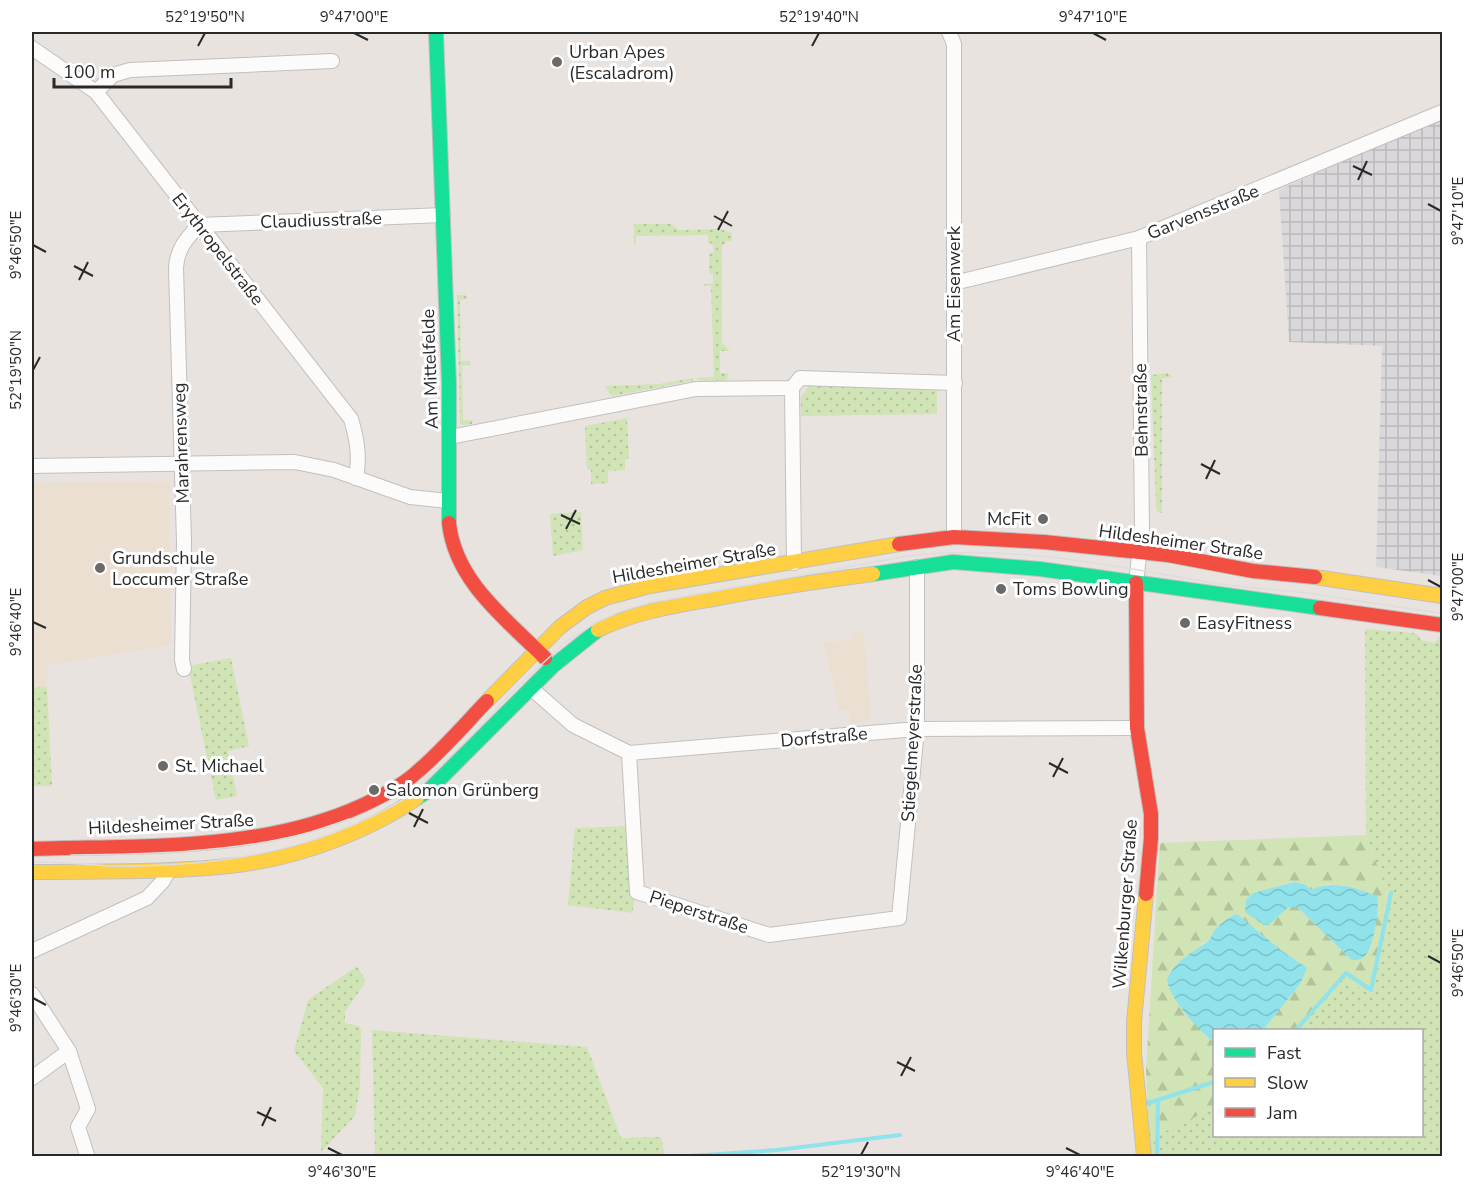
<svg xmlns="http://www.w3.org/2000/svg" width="1474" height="1188" viewBox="0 0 1474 1188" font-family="'Nunito Sans',sans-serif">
<defs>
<pattern id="industrial-grid" width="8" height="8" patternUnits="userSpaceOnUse" patternTransform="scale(1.5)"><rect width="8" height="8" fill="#dad8da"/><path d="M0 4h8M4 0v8" fill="none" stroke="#bbb9bb"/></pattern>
<pattern id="green-dots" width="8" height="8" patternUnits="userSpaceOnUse" patternTransform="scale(1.5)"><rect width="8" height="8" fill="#d0e4b6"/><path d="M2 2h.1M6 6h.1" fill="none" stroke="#b3c49c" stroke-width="1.8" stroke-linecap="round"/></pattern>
<pattern id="forest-firs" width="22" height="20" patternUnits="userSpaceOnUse" patternTransform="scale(1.5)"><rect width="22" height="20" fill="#d0e4b6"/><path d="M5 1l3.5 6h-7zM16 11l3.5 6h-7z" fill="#b3c49c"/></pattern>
<pattern id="water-waves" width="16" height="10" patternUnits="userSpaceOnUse" patternTransform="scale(1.5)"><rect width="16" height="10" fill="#90e2eb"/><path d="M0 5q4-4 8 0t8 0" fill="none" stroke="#7cc2ca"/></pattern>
</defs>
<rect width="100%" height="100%" fill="#e8e3de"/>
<path fill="url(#industrial-grid)" d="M 1442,119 L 1442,576 L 1376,567 L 1382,346 L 1289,342 L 1279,190 L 1427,124 Z"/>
<g fill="#ebdfd2">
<path d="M 170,481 L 169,541 L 171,645 L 48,665 L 47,687 L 32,688 L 32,483 Z"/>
<path d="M 862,631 L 864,634 L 871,721 L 850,723 L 849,710 L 839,711 L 824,643 L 851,639 L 851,633 Z"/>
</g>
<g fill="url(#green-dots)">
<path d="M 634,224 L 671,224 L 679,230 L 720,229 L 732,233 L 732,241 L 727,241 L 722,246 L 722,343 L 730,351 L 720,351 L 720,373 L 729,373 L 726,381 L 697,380 L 697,378 L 714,377 L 711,286 L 702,285 L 713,283 L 713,274 L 709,274 L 709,254 L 713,253 L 713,244 L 708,243 L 708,235 L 636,236 L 636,245 L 634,245 Z"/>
<path d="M 457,295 L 465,295 L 468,299 L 460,300 L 461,361 L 470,361 L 470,365 L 462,366 L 463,420 L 472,420 L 472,424 L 462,425 L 460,423 Z"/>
<path d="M 1167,373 L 1173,377 L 1162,378 L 1162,513 L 1157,511 L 1156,504 L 1151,375 Z"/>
<path d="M 693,378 L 693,381 L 612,396 L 605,386 L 659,384 Z"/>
<path d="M 811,383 L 937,386 L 937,414 L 801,416 L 801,397 Z"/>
<path d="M 627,418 L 629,458 L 625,459 L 625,470 L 608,471 L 608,483 L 591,484 L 591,470 L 587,470 L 585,426 Z"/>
<path d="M 581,512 L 583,550 L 553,556 L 550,514 Z"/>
<path d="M 1365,629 L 1414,633 L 1419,636 L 1420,640 L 1435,643 L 1438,637 L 1442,637 L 1442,1156 L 1147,1156 L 1149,1139 L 1214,1108 L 1214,1136 L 1422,1136 L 1422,1030 L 1300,1030 L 1344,978 L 1371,995 L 1387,893 L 1366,835 Z"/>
<path d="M 231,658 L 249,746 L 228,751 L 237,796 L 216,800 L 188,666 Z"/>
<path d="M 47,687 L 52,786 L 32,786 L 32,688 Z"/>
<path d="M 633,826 L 637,892 L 632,913 L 568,905 L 575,828 Z"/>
<path d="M 357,966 L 366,981 L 345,1012 L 345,1023 L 359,1026 L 361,1030 L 360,1087 L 355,1116 L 321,1152 L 323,1088 L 294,1051 L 308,1000 Z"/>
<path d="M 372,1030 L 587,1047 L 621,1138 L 661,1137 L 665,1156 L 375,1156 Z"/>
</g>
<path fill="url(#forest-firs)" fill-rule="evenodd" d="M 1366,835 L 1387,892 L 1371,995 L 1344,978 L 1300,1030 L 1263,1030 L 1300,984 L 1306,968 L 1282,951 L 1215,930 L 1208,941 L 1201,944 L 1204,1034 L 1214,1043 L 1214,1108 L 1149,1139 L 1146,1069 L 1160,843 ZM 1294,882 L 1306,885 L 1311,890 L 1328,884 L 1345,886 L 1352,960 L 1297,907 L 1289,907 L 1253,893 Z"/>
<g fill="url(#water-waves)">
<path d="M 1295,882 L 1306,885 L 1311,890 C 1331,879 1357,888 1377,896 C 1380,908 1374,946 1365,956 C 1361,960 1357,960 1352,960 L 1297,907 L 1289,907 L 1268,925 L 1264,925 L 1245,912 L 1246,900 L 1253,893 Z"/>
<path d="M 1237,914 L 1282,951 L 1307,968 L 1300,984 L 1263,1030 L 1214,1030 L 1214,1043 C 1198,1029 1171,1001 1167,980 C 1174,961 1192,953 1207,942 C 1211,939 1212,934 1215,930 C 1220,924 1230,916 1237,914 Z"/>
</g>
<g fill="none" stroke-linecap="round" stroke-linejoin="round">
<g stroke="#90e2eb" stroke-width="4">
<path d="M 1296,1030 L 1346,973 L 1371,990 L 1391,893"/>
<path d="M 1148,1103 L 1214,1082"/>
<path d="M 690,1156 L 777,1150 L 900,1135"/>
<path d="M 1157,1156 L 1158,1101"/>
</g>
<g stroke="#c1c0c0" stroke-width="16">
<g id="street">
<path d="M 949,32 L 954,44 L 954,537"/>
<path d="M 32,48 L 96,92 L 351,419 C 357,439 360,457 356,478"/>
<path d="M 96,92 L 113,75 L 130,70 L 332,61"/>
<path d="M 954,283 L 1139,238 L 1442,112"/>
<path d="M 792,388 L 794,563"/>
<path d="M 450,437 L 696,389 L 792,388 L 800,378 L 955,383"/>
<path d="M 32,466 L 295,462 L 334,470 L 410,497 L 448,501"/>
<path d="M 1136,583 L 1142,530 L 1139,238"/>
<path d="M 184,669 L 182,660 L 184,542 L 176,268 C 177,249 186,239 199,225 L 443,215"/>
<path d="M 532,689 L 573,725 L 629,753 L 917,729 L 1137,728"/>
<path d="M 629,753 L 637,892 L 769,935 L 899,918 L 917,729 L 917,567"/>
<path d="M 32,951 L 147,898 L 163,881 L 169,870"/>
<path d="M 32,994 L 69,1051 L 88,1109 L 78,1127 L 87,1155"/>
<path d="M 32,1078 L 69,1051"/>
</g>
</g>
<g stroke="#c1c0c0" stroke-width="16">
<g id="fast">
<path d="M 436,32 L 449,384 L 449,523"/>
<path d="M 873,574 L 953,562 L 1040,569 L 1320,608"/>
<path d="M 417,798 L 428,791 L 553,666 L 598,630"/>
</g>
</g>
<g stroke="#c1c0c0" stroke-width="16">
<g id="slow">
<path d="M 1315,577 L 1442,596"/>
<path d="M 598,630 C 635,612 673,606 713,599 C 766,589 819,581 873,574"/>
<path d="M 487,701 L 560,627 L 587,607 L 605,598 L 650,586 L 899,544"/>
<path d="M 32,872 C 101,871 170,873 238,865 C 298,858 368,832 417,798"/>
<path d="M 1144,1156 L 1134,1052 L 1134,1022 L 1146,894"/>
</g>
</g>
<g stroke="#c1c0c0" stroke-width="16">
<g id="jam">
<path d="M 449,523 C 455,581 506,619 545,658"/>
<path d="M 899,544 L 954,537 L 1044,542 L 1168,555 L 1253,571 L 1315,577"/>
<path d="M 1136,583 L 1137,728 L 1151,814 L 1151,838 L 1146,894"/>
<path d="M 1320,608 L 1442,625"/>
<path d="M 32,849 C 142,845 261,852 363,805 C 382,796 402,786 417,772 C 442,751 464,725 487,701"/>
</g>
</g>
<use href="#street" stroke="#fcfbfa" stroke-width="14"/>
<use href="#fast" stroke="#16e098" stroke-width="14"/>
<use href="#slow" stroke="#ffcf43" stroke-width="14"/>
<use href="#jam" stroke="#f24e42" stroke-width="14"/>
<g stroke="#ddddde" stroke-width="1.5">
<path d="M 71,855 C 145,854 219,853 291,837 C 311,833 330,826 349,819"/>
<path d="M 32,862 C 57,862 83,864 109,866 C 127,867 145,866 163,865 C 252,861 330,843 406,798 L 467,740 L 517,687 L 567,641 L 597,622 L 619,612 L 649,603 L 908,556 C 1008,544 1109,565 1207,582 C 1240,588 1274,589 1307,593 C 1352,599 1397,608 1442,613"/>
</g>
</g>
<path fill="none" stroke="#292929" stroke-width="2" d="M 354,33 L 368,40M 1093,33 L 1106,40M 198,46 L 205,33M 812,46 L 819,33M 1353,166 L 1372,175M 1358,180 L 1367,161M 1428,204 L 1441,211M 714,216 L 732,226M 718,230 L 728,211M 33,245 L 46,252M 74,266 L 93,276M 79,280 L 88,262M 33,370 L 40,357M 1201,464 L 1220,474M 1206,479 L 1215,460M 561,515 L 580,524M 566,529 L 576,510M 1428,580 L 1441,587M 33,622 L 46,628M 1049,763 L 1068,773M 1053,777 L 1063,758M 409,813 L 428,823M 414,827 L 423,809M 1428,956 L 1441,963M 33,998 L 46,1005M 897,1062 L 915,1071M 901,1076 L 911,1057M 257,1112 L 276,1121M 262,1126 L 271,1107M 328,1148 L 342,1155M 1066,1148 L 1080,1155M 861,1155 L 868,1142"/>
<g fill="#6c6a68" stroke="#fff" stroke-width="2">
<circle cx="557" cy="62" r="6"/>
<circle cx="1043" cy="519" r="6"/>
<circle cx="100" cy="568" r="6"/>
<circle cx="1001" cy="589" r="6"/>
<circle cx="1185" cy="623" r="6"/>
<circle cx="163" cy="766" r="6"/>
<circle cx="374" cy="790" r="6"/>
</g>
<g text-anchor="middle" stroke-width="6" stroke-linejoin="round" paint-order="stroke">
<g font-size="18" fill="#292929" stroke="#fff" text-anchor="start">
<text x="569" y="58">Urban Apes<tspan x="569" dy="21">(Escaladrom)</tspan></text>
<text x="1031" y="525" text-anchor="end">McFit</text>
<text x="112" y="564">Grundschule<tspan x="112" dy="21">Loccumer Straße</tspan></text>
<text x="1013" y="595">Toms Bowling</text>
<text x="1197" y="629">EasyFitness</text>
<text x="175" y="772">St. Michael</text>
<text x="386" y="796">Salomon Grünberg</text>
</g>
<g font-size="18" fill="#292929" stroke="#fff">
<text transform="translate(1203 212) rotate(-22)" y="6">Garvensstraße</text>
<text transform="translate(321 220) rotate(-2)" y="6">Claudiusstraße</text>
<text transform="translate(218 249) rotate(52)" y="6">Erythropelstraße</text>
<text transform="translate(954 284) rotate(-90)" y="6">Am Eisenwerk</text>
<text transform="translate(430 369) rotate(-92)" y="6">Am Mittelfelde</text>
<text transform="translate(1141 410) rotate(-91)" y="6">Behnstraße</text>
<text transform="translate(181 443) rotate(-92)" y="6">Marahrensweg</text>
<text transform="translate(1181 542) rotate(8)" y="6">Hildesheimer Straße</text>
<text transform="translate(694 563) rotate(-10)" y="6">Hildesheimer Straße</text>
<text transform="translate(824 737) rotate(-5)" y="6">Dorfstraße</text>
<text transform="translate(912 743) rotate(-87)" y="6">Stiegelmeyerstraße</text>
<text transform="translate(171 824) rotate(-3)" y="6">Hildesheimer Straße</text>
<text transform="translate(1125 904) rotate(-86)" y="6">Wilkenburger Straße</text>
<text transform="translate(699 912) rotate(18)" y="6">Pieperstraße</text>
</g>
</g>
<rect width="1474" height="1188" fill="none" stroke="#ffffff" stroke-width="66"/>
<rect x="1213" y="1029" width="210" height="108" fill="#ffffff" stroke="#a9a9a9" stroke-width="1.5"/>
<rect x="1225" y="1048" width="30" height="9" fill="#16e098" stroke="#a9a9a9" stroke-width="1.5"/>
<text x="1267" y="1059" font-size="18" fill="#292929">Fast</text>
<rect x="1225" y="1078" width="30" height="9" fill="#ffcf43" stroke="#a9a9a9" stroke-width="1.5"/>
<text x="1267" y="1089" font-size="18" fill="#292929">Slow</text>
<rect x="1225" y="1108" width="30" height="9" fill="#f24e42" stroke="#a9a9a9" stroke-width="1.5"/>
<text x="1267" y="1119" font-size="18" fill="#292929">Jam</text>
<path d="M54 78v9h177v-9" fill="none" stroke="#292929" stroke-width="3"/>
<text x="63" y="78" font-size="18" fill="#292929" stroke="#ffffff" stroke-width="4.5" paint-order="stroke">100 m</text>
<rect x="33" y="33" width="1408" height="1122" fill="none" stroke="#292929" stroke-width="2"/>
<g font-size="15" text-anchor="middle" fill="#292929">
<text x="205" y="22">52°19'50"N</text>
<text x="354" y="22">9°47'00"E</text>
<text x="819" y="22">52°19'40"N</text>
<text x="1093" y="22">9°47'10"E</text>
<text transform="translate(1458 211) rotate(-90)" y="5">9°47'10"E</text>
<text transform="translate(16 245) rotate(-90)" y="5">9°46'50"E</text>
<text transform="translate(16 370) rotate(-90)" y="5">52°19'50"N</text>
<text transform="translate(1458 587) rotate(-90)" y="5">9°47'00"E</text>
<text transform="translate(16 622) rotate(-90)" y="5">9°46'40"E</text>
<text transform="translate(1458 963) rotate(-90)" y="5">9°46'50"E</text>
<text transform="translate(16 998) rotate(-90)" y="5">9°46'30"E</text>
<text x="342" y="1177">9°46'30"E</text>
<text x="861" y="1177">52°19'30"N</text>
<text x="1080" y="1177">9°46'40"E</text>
</g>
</svg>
